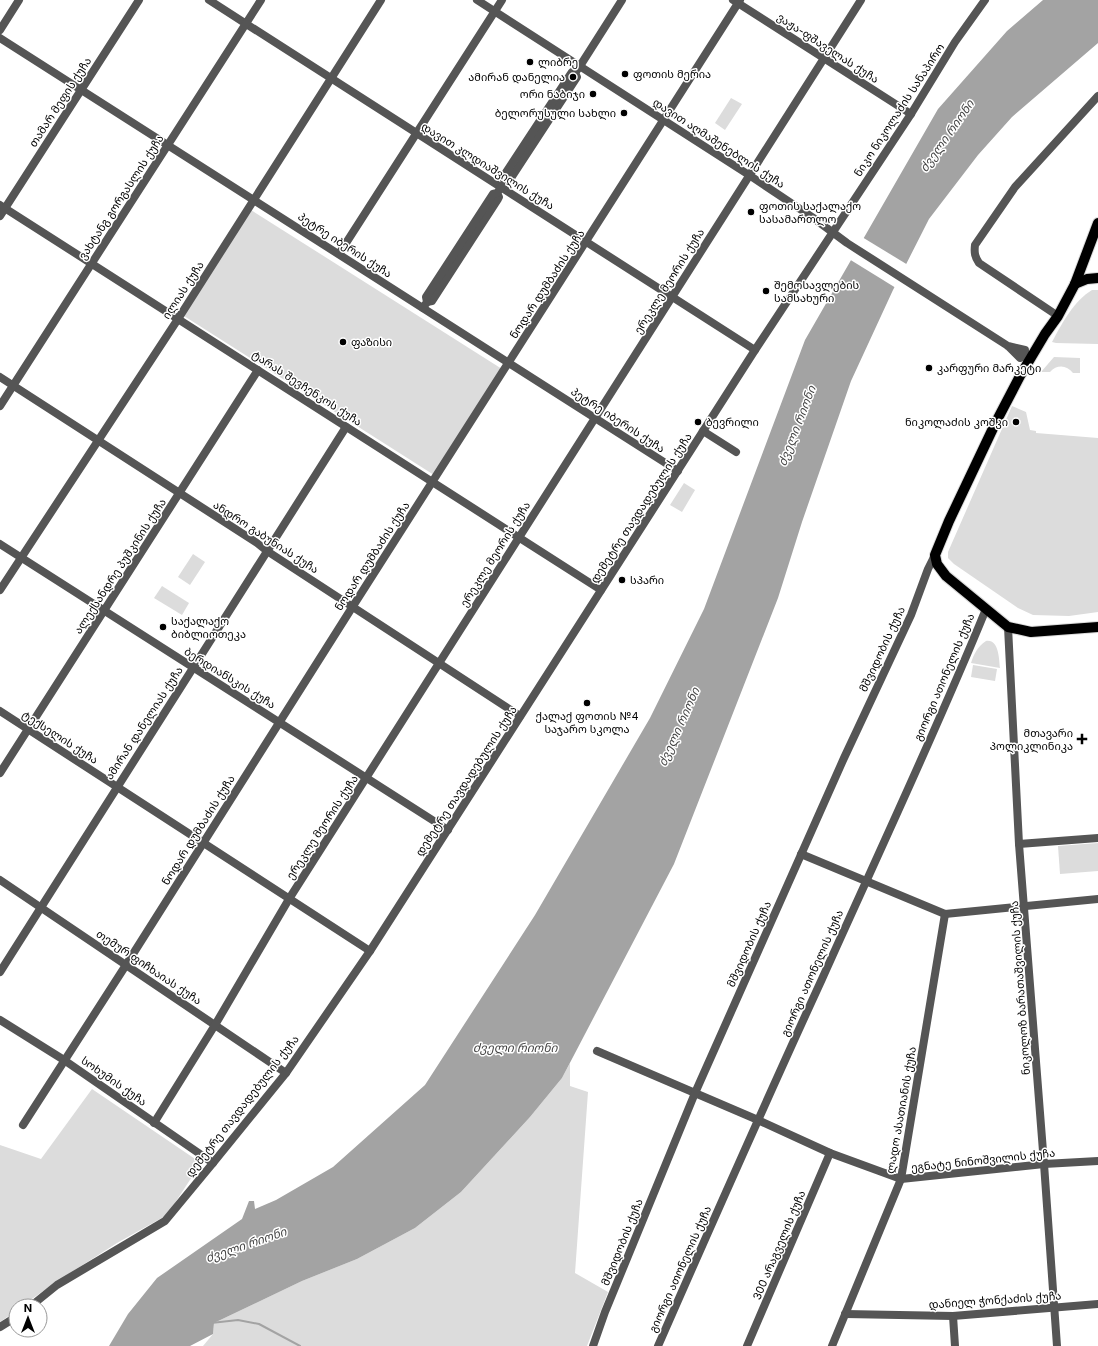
<svg xmlns="http://www.w3.org/2000/svg" width="1098" height="1346" viewBox="0 0 1098 1346" font-family="Inter,'Noto Sans Georgian',sans-serif">
<rect width="100%" height="100%" fill="#fff"/>
<g fill="#dcdcdc">
<path d="M 731,98 L 742,104 L 725,130 L 715,123 Z"/>
<path d="M 251,210 L 502,369 L 434,475 L 184,316 Z"/>
<path d="M 1092,290 L 1098,290 L 1098,344 L 1056,343 L 1052,342 C 1062,323 1074,301 1092,290 Z"/>
<path d="M 1054,357 L 1080,358 L 1080,373 L 1073,373 C 1067,365 1057,364 1050,372 L 1041,372 Z"/>
<path d="M 1012,406 L 1026,412 L 1030,430 L 1036,431 L 1036,433 L 1098,438 L 1098,612 L 1069,616 L 1033,615 L 1018,608 L 954,564 L 948,558 L 948,552 Z"/>
<path d="M 684,483 L 695,490 L 682,512 L 670,505 Z"/>
<path d="M 193,554 L 205,562 L 190,585 L 178,577 Z"/>
<path d="M 162,586 L 189,603 L 182,615 L 154,598 Z"/>
<path d="M 986,641 C 999,639 999,659 1000,668 L 971,663 C 974,654 977,647 986,641 Z"/>
<path d="M 973,665 L 997,669 L 995,681 L 971,677 Z"/>
<path d="M 1098,843 L 1098,871 L 1060,874 L 1058,846 Z"/>
<path d="M 570,1063 L 570,1086 L 588,1092 L 575,1273 L 608,1292 L 587,1346 L 203,1346 L 213,1334 L 214,1323 L 302,1281 L 357,1259 L 415,1228 L 461,1192 L 530,1117 L 562,1078 Z"/>
<path d="M 92,1089 L 201,1163 L 167,1215 L 117,1243 L 53,1284 L 22,1306 L 16,1306 L 16,1311 L 0,1322 L 0,1145 L 41,1159 Z"/>
</g>
<path fill="#a3a3a3" d="M 1043,0 L 1098,0 L 1098,43 L 1012,117 L 978,155 L 929,219 L 893,290 L 851,381 L 802,522 L 778,598 L 674,864 L 562,1078 L 530,1117 L 461,1192 L 415,1228 L 357,1259 L 302,1281 L 214,1323 L 213,1334 L 190,1346 L 109,1346 L 128,1314 L 157,1278 L 242,1219 L 249,1201 L 254,1201 L 255,1209 L 276,1200 L 333,1167 L 425,1085 L 535,915 L 650,718 L 704,609 L 805,340 L 938,109 L 1007,31 Z"/>
<path fill="#fff" d="M 862,237 L 908,265 L 896,288 L 849,259 Z"/>
<g fill="none" stroke-linecap="round" stroke-linejoin="round">
<path stroke="#a3a3a3" stroke-width="2" d="M 211,1323 L 238,1320 L 259,1324 L 300,1346"/>
<g stroke="#dbdbdb" stroke-width="12">
<g id="major">
<path d="M 1098,223 L 1075,284 L 1058,316 L 1045,334 L 1020,376 L 996,422 L 949,521 L 935,555 L 937,564 L 946,576 L 1008,627 L 1031,632 L 1098,627"/>
<path d="M 1075,284 L 1087,279 L 1098,278"/>
</g>
</g>
<g stroke="#555" stroke-width="8">
<path d="M 209,0 L 755,350"/>
<path d="M 477,0 L 749,175 L 812,217 L 847,243 L 1008,346 L 1020,358 L 1025,356 L 1025,350 L 1008,346"/>
<path d="M 733,0 L 911,114"/>
<path d="M 0,30 L 19,0"/>
<path d="M 0,38 L 678,471"/>
<path d="M 505,182 L 509,181 L 577,77 L 575,73"/>
<path d="M 0,205 L 601,590"/>
<path d="M 0,216 L 139,0"/>
<path d="M 339,254 L 502,0"/>
<path d="M 427,302 L 432,301 L 498,199 L 499,197 L 497,193"/>
<path d="M 423,308 L 427,302 L 426,297 L 493,194 L 497,193 L 505,182 L 503,177 L 570,75 L 572,72 L 575,73 L 580,66 L 622,0"/>
<path d="M 1058,316 L 979,263 C 975,257 974,253 975,245 L 1015,187 L 1098,96"/>
<path d="M 0,377 L 257,543 L 267,551 L 520,716"/>
<path d="M 0,406 L 261,0"/>
<path d="M 703,431 L 736,452"/>
<path d="M 0,544 L 448,830"/>
<path d="M 0,590 L 178,319 L 381,0"/>
<path d="M 1008,627 L 1019,844 L 1044,1164 L 1057,1346"/>
<path d="M 0,711 L 370,951"/>
<path d="M 0,773 L 258,370"/>
<path d="M 1019,844 L 1098,838"/>
<path d="M 801,854 L 945,914 L 1098,899"/>
<path d="M 0,880 L 286,1073"/>
<path d="M 0,972 L 346,427"/>
<path d="M 0,1020 L 64,1060 L 213,1163"/>
<path d="M 597,1051 L 758,1120 L 830,1153 L 901,1179 L 1044,1164 L 1098,1161"/>
<path d="M 154,1123 L 215,1025 L 289,899 L 861,0"/>
<path d="M 23,1125 L 126,965 L 353,606 L 740,0"/>
<path d="M 31,1306 L 57,1285 L 165,1221 L 213,1163 L 286,1073 L 370,951 L 755,350 L 911,114 L 955,42 L 985,0"/>
<path d="M 845,1314 L 953,1316 L 1098,1304"/>
<path d="M 953,1316 L 955,1346"/>
<path d="M 0,1327 L 16,1317"/>
<path d="M 593,1346 L 605,1312 L 695,1093 L 844,758 L 911,615 L 928,569 L 935,555"/>
<path d="M 658,1346 C 712,1223 766,1101 822,979 C 877,856 935,734 986,609"/>
<path d="M 747,1346 L 830,1153"/>
<path d="M 832,1346 L 901,1179 L 945,914"/>
</g>
<use href="#major" stroke="#000" stroke-width="10"/>
</g>
<g fill="#000" stroke="#fff" stroke-width="1.5">
<circle cx="530" cy="62" r="4"/>
<circle cx="625" cy="74" r="4"/>
<circle cx="573" cy="77" r="4"/>
<circle cx="593" cy="94" r="4"/>
<circle cx="624" cy="113" r="4"/>
<circle cx="751" cy="212" r="4"/>
<circle cx="766" cy="291" r="4"/>
<circle cx="343" cy="342" r="4"/>
<circle cx="929" cy="368" r="4"/>
<circle cx="698" cy="422" r="4"/>
<circle cx="1016" cy="422" r="4"/>
<circle cx="622" cy="580" r="4"/>
<circle cx="163" cy="627" r="4"/>
<circle cx="587" cy="703" r="4"/>
<path d="M1080 733h4v4h4v4h-4v4h-4v-4h-4v-4h4z"/>
</g>
<g text-anchor="middle" stroke-width="3" stroke-linejoin="round" paint-order="stroke">
<g font-size="11" fill="#000" stroke="#fff">
<text transform="translate(828 48) rotate(33)" y="4">ვაჟა-ფშაველას ქუჩა</text>
<text transform="translate(60 102) rotate(-57)" y="4">თამარ მეფის ქუჩა</text>
<text transform="translate(899 110) rotate(-57)" y="4">ნიკო ნიკოლაძის სანაპირო</text>
<text transform="translate(719 143) rotate(33)" y="4">დავით აღმაშენებლის ქუჩა</text>
<text transform="translate(488 166) rotate(32)" y="4">დავით კლდიაშვილის ქუჩა</text>
<text transform="translate(121 197) rotate(-57)" y="4">ვახტანგ გორგასლის ქუჩა</text>
<text transform="translate(345 245) rotate(33)" y="4">პეტრე იბერის ქუჩა</text>
<text transform="translate(669 281) rotate(-58)" y="4">ერეკლე მეორის ქუჩა</text>
<text transform="translate(547 284) rotate(-57)" y="4">ნოდარ დუმბაძის ქუჩა</text>
<text transform="translate(183 290) rotate(-57)" y="4">ილიას ქუჩა</text>
<text transform="translate(307 388) rotate(33)" y="4">ტარას შევჩენკოს ქუჩა</text>
<text transform="translate(618 420) rotate(33)" y="4">პეტრე იბერის ქუჩა</text>
<text transform="translate(641 508) rotate(-57)" y="4">დემეტრე თავდადებულის ქუჩა</text>
<text transform="translate(266 537) rotate(33)" y="4">ანდრო გაბუნიას ქუჩა</text>
<text transform="translate(495 554) rotate(-58)" y="4">ერეკლე მეორის ქუჩა</text>
<text transform="translate(372 556) rotate(-57)" y="4">ნოდარ დუმბაძის ქუჩა</text>
<text transform="translate(120 566) rotate(-57)" y="4">ალექსანდრე პუშკინის ქუჩა</text>
<text transform="translate(882 649) rotate(-65)" y="4">მშვიდობის ქუჩა</text>
<text transform="translate(944 677) rotate(-67)" y="4">გიორგი ათონელის ქუჩა</text>
<text transform="translate(230 678) rotate(32)" y="4">ბერდიანსკის ქუჩა</text>
<text transform="translate(144 723) rotate(-57)" y="4">ამირან დანელიას ქუჩა</text>
<text transform="translate(60 737) rotate(33)" y="4">ტექსელის ქუჩა</text>
<text transform="translate(466 781) rotate(-57)" y="4">დემეტრე თავდადებულის ქუჩა</text>
<text transform="translate(322 827) rotate(-57)" y="4">ერეკლე მეორის ქუჩა</text>
<text transform="translate(198 830) rotate(-58)" y="4">ნოდარ დუმბაძის ქუჩა</text>
<text transform="translate(749 944) rotate(-66)" y="4">მშვიდობის ქუჩა</text>
<text transform="translate(149 967) rotate(34)" y="4">თემურ ფიჩხაიას ქუჩა</text>
<text transform="translate(812 973) rotate(-66)" y="4">გიორგი ათონელის ქუჩა</text>
<text transform="translate(1020 988) rotate(-94)" y="4">ნიკოლოზ ბარათაშვილის ქუჩა</text>
<text transform="translate(114 1081) rotate(35)" y="4">სოხუმის ქუჩა</text>
<text transform="translate(242 1106) rotate(-52)" y="4">დემეტრე თავდადებულის ქუჩა</text>
<text transform="translate(901 1110) rotate(-80)" y="4">ლადო ასათიანის ქუჩა</text>
<text transform="translate(983 1160) rotate(-6)" y="4">ეგნატე ნინოშვილის ქუჩა</text>
<text transform="translate(622 1242) rotate(-68)" y="4">მშვიდობის ქუჩა</text>
<text transform="translate(779 1245) rotate(-67)" y="4">300 არაგველის ქუჩა</text>
<text transform="translate(680 1269) rotate(-66)" y="4">გიორგი ათონელის ქუჩა</text>
<text transform="translate(995 1300) rotate(-4)" y="4">დანიელ ჭონქაძის ქუჩა</text>
</g>
<g font-size="11" fill="#000" stroke="#fff" text-anchor="start">
<text x="538" y="66">ლიბრე</text>
<text x="633" y="78">ფოთის მერია</text>
<text x="565" y="81" text-anchor="end">ამირან დანელია</text>
<text x="585" y="98" text-anchor="end">ორი ნაბიჯი</text>
<text x="616" y="117" text-anchor="end">ბელორუსული სახლი</text>
<text x="759" y="210">ფოთის საქალაქო<tspan x="759" dy="13">სასამართლო</tspan></text>
<text x="774" y="289">შემოსავლების<tspan x="774" dy="13">სამსახური</tspan></text>
<text x="351" y="346">ფაზისი</text>
<text x="937" y="372">კარფური მარკეტი</text>
<text x="706" y="426">ბევრილი</text>
<text x="1008" y="426" text-anchor="end">ნიკოლაძის კოშკი</text>
<text x="630" y="584">სპარი</text>
<text x="171" y="625">საქალაქო<tspan x="171" dy="13">ბიბლიოთეკა</tspan></text>
<text x="587" y="720" text-anchor="middle">ქალაქ ფოთის №4<tspan x="587" dy="13">საჯარო სკოლა</tspan></text>
<text x="1073" y="737" text-anchor="end">მთავარი<tspan x="1073" dy="13">პოლიკლინიკა</tspan></text>
</g>
<g font-size="12" font-style="italic" fill="#444" stroke="#fff">
<text transform="translate(947 136) rotate(-55)" y="4">ძველი რიონი</text>
<text transform="translate(797 426) rotate(-69)" y="4">ძველი რიონი</text>
<text transform="translate(679 727) rotate(-66)" y="4">ძველი რიონი</text>
<text x="515" y="1052">ძველი რიონი</text>
<text transform="translate(246 1245) rotate(-19)" y="4">ძველი რიონი</text>
</g>
</g>
<g transform="translate(28 1318)"><circle r="19" fill="#ffffff" stroke="#999999"/>
<path d="M0-3L7 15L0 10L-7 15Z" fill="#000000"/>
<text y="-6" font-size="11" font-weight="bold" text-anchor="middle" fill="#000000">N</text>
</g>
</svg>
